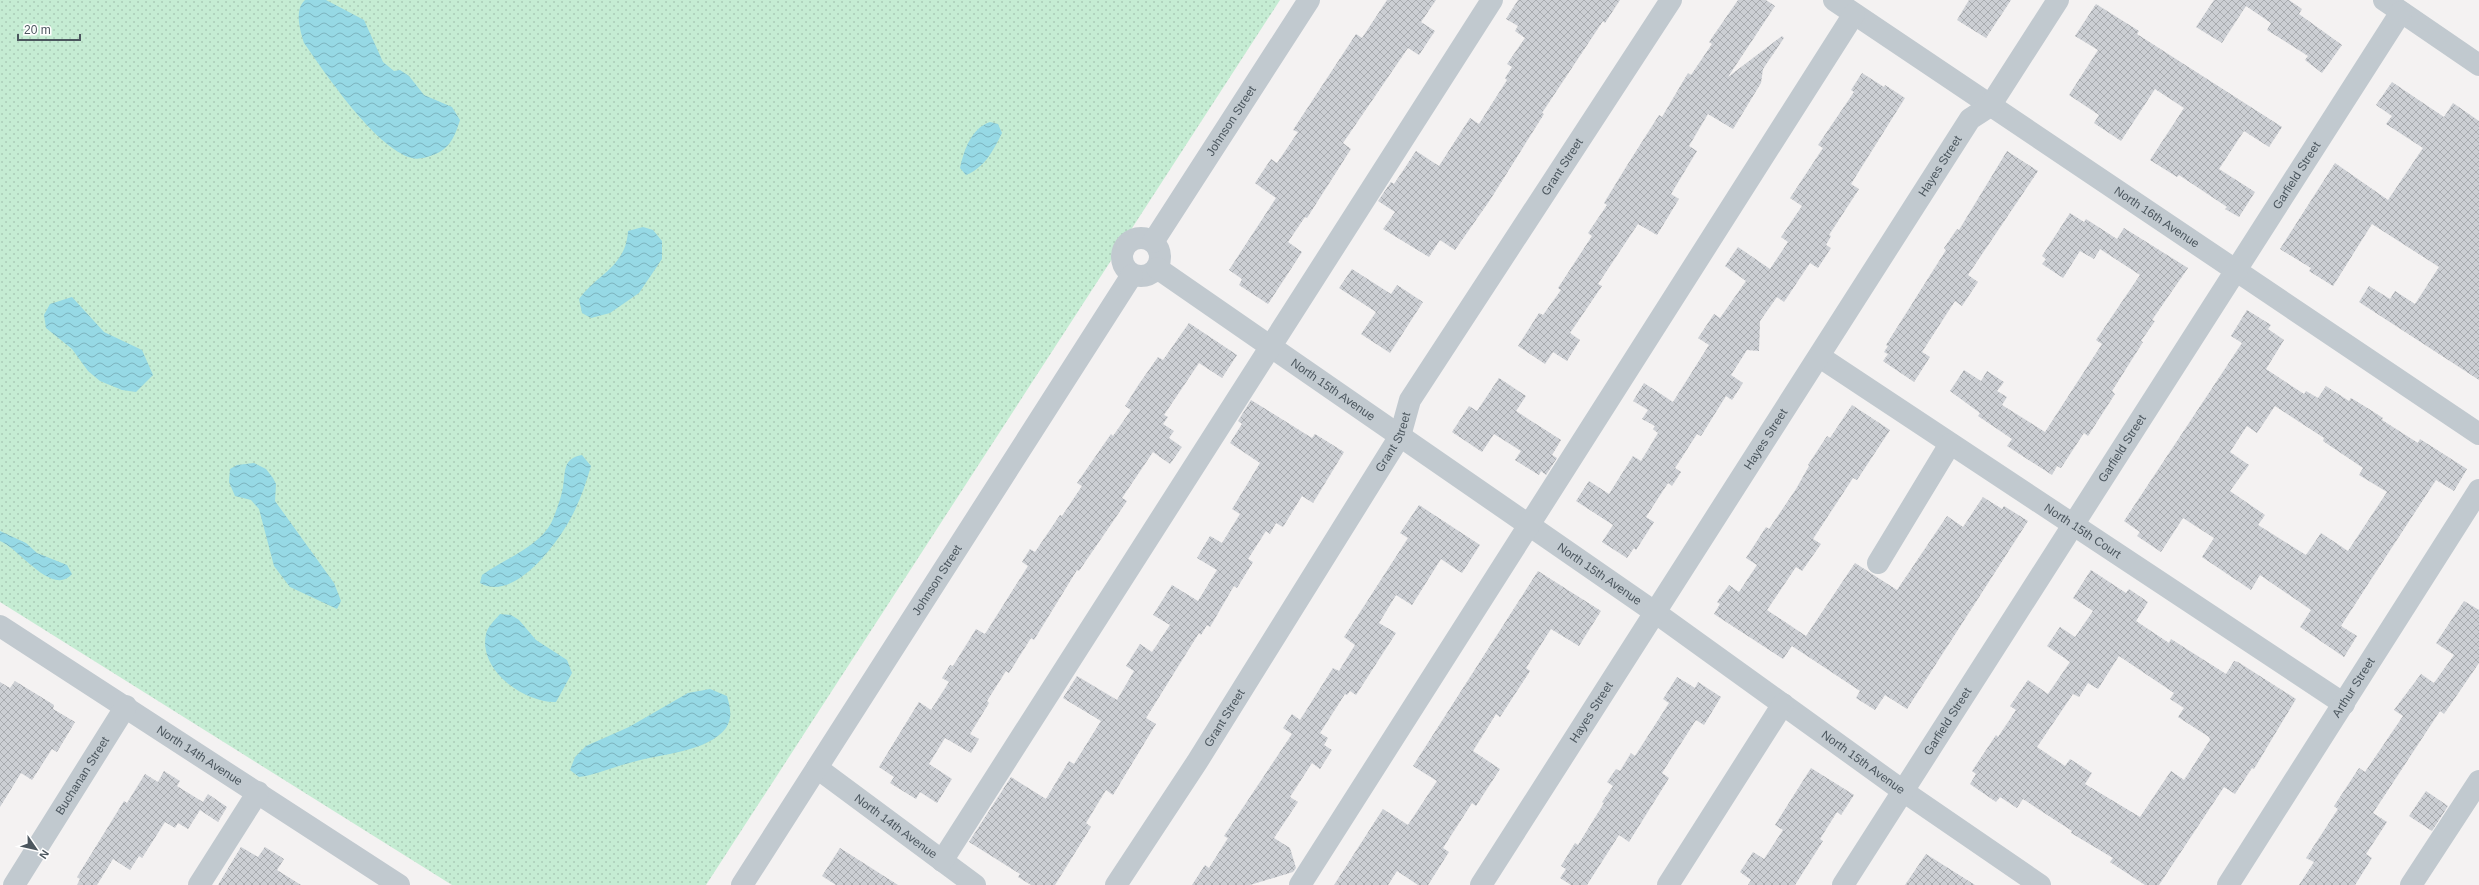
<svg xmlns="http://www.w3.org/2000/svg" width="2479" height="885" viewBox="0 0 2479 885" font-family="Arial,sans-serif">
<defs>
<pattern id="grass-dots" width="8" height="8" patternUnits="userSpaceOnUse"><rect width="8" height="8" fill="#c5ecd3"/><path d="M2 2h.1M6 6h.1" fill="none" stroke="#abccb8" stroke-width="1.8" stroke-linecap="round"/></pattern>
<pattern id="water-waves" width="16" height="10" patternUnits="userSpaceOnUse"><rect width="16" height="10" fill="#96d9e5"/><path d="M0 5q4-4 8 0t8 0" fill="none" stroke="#7cb3bd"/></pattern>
<pattern id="building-cross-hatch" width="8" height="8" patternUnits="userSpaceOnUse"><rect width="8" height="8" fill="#cccfd4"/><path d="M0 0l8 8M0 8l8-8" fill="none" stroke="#a8abaf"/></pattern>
</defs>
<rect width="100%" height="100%" fill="#f4f2f2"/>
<path fill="url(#grass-dots)" d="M 0,0 L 1280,0 L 706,885 L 452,885 L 0,602 Z"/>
<g fill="url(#water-waves)">
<path d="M 305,0 L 326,0 L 364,20 L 383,62 L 394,71 L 400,70 L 409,76 L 424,95 L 452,107 L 460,120 C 455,136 450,149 433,155 C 427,157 419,160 412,158 C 375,148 326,74 304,43 C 300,30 294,10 305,0 Z"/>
<path d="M 990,122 L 998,124 L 1002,133 C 993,151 985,167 966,175 L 960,168 C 964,149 972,128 990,122 Z"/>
<path d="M 643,227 L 653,230 L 662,241 L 662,259 L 639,293 L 610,313 L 591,318 L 582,313 L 579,299 C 597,274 626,267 628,231 Z"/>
<path d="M 72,297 L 104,332 L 142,350 L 153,375 L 136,392 L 122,390 L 100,381 L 88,371 L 72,349 L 46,328 L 44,315 L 50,304 Z"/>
<path d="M 582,455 L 591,466 C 585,487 577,509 565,528 C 550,552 512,601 480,583 L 482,575 C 504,559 542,546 553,519 C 557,509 561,498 563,487 C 566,471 562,459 582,455 Z"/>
<path d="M 254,463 L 266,469 L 273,478 L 276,484 L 275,501 L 334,583 L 341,601 L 337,609 L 290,587 L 274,566 L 259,509 L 251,500 L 235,496 L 229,482 L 230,469 L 237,465 Z"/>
<path d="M 0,531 L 26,543 L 37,553 L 67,565 L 72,574 C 52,597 20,549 0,541 Z"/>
<path d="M 500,614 L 511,615 L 519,620 L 536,640 L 567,660 L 572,673 L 556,702 C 524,703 478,670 486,634 C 488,626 495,620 500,614 Z"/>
<path d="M 710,689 L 727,696 C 730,707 733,717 726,728 C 706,753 662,753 633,762 C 617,766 602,772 586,776 L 579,777 L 570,770 L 575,757 L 586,746 L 629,727 L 688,693 Z"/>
</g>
<g fill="url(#building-cross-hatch)" fill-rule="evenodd">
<path d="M 1387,0 L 1436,0 L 1421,22 L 1435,31 L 1419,55 L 1408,48 L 1343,143 L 1351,149 L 1307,218 L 1305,217 L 1288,242 L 1302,252 L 1268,304 L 1239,285 L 1242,279 L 1229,270 L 1276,198 L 1255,183 L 1271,159 L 1277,163 L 1298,132 L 1293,130 L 1356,34 L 1362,38 Z"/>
<path d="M 1518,0 L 1620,0 L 1605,23 L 1603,21 L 1542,113 L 1544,114 L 1490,200 L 1455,250 L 1440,240 L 1429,257 L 1383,229 L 1395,212 L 1378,201 L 1391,182 L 1394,184 L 1416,151 L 1439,166 L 1470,118 L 1479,124 L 1507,80 L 1505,78 L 1512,67 L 1507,64 L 1525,38 L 1515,31 L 1518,26 L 1506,19 Z"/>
<path d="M 1738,0 L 1766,0 L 1775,6 L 1728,77 L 1782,36 L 1784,38 L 1763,69 L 1761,83 L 1733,129 L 1708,114 L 1689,146 L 1697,151 L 1671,194 L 1679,199 L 1657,235 L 1638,224 L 1598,284 L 1602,286 L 1570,333 L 1580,340 L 1567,361 L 1553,352 L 1545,364 L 1518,346 L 1539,313 L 1543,315 L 1561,290 L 1558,288 L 1592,236 L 1588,233 L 1607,205 L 1604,203 L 1626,167 L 1659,115 L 1662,117 L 1688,73 L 1691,75 L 1712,44 L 1709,42 Z"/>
<path d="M 1969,0 L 2011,0 L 1986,38 L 1957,20 Z"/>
<path d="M 2214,0 L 2289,0 L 2302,9 L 2299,14 L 2342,45 L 2322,73 L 2305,60 L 2308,56 L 2267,30 L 2271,23 L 2246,6 L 2222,43 L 2196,27 Z"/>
<path d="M 2096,4 L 2139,31 L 2137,34 L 2282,127 L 2269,147 L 2244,131 L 2219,169 L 2255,192 L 2239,217 L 2225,209 L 2227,207 L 2179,175 L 2177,177 L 2150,160 L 2184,108 L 2155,89 L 2121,141 L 2094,123 L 2099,115 L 2069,95 L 2098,50 L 2075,36 Z"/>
<path d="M 1862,73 L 1884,87 L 1885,85 L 1905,98 L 1851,184 L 1859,189 L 1829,235 L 1831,236 L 1826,245 L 1831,248 L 1818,268 L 1810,263 L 1784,302 L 1777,297 L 1760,321 L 1759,351 L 1747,350 L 1731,375 L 1743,383 L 1732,400 L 1726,396 L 1701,436 L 1697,434 L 1675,468 L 1681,472 L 1672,486 L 1668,483 L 1646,517 L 1654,522 L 1636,550 L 1634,548 L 1627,558 L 1602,542 L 1613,525 L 1576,501 L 1589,481 L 1609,494 L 1633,456 L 1641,461 L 1658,433 L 1653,429 L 1655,426 L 1642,419 L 1648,410 L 1633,401 L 1644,383 L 1673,402 L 1709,345 L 1698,338 L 1714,314 L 1720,318 L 1746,281 L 1725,266 L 1738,247 L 1770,269 L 1788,242 L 1781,237 L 1802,206 L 1790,198 L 1823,148 L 1818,145 L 1854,92 L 1851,90 Z"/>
<path d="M 2392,82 L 2444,117 L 2453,103 L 2479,121 L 2479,380 L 2359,302 L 2369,286 L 2390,299 L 2395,291 L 2415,304 L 2439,267 L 2372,224 L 2333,286 L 2309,271 L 2311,268 L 2280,249 L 2335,163 L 2388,200 L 2423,148 L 2386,124 L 2392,116 L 2376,105 Z"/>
<path d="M 2007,151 L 2038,171 L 1968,275 L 1978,282 L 1962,306 L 1955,301 L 1922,352 L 1930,357 L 1914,382 L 1883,361 L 1888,354 L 1884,352 L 1888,346 L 1886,345 L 1946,250 L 1944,248 L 1957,229 L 1959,230 Z"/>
<path d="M 2070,213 L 2084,222 L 2086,219 L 2117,239 L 2124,228 L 2188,268 L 2152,320 L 2155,321 L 2141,341 L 2143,342 L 2112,391 L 2115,394 L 2088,436 L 2084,433 L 2061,468 L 2057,466 L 2052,475 L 2007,446 L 2012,439 L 1978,416 L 1980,413 L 1950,391 L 1964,370 L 1981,381 L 1987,371 L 2004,382 L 1997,391 L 2007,397 L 2002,405 L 2045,432 L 2102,344 L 2096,340 L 2140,275 L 2100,249 L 2094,259 L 2080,251 L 2063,278 L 2042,264 L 2046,259 L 2042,256 Z"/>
<path d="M 1352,269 L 1391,294 L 1397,285 L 1423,302 L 1390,353 L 1361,334 L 1376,312 L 1339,288 Z"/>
<path d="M 2247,310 L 2271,325 L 2268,329 L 2284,340 L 2266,369 L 2304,394 L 2306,391 L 2318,398 L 2326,386 L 2349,401 L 2351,398 L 2369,409 L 2383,418 L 2382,420 L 2418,443 L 2420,439 L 2467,469 L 2454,491 L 2436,480 L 2372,578 L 2341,626 L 2357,636 L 2344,657 L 2300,627 L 2311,610 L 2260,575 L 2251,590 L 2202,557 L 2214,538 L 2183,518 L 2161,552 L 2137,536 L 2140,532 L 2124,521 L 2242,343 L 2231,336 ZM 2275,406 L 2324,438 L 2323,441 L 2363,468 L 2359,475 L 2387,492 L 2348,551 L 2321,533 L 2306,555 L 2258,525 L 2265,515 L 2230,491 L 2249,465 L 2230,452 L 2247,426 L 2257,433 Z"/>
<path d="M 1189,323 L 1237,355 L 1222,378 L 1199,363 L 1164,415 L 1168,417 L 1163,424 L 1174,431 L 1169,438 L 1182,447 L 1170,464 L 1153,452 L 1122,498 L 1127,501 L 1079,571 L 1077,570 L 1034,640 L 1031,638 L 1009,673 L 1006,671 L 987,701 L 989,703 L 970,734 L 979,739 L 971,753 L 945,738 L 929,764 L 952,779 L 937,803 L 920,792 L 916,799 L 890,783 L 894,777 L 879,767 L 919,702 L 931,710 L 949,682 L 942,678 L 950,665 L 953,666 L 976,629 L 985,634 L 1028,566 L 1022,562 L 1030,549 L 1035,552 L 1060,515 L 1062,516 L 1082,486 L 1077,483 L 1111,434 L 1113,436 L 1131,410 L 1125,406 L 1139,384 L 1158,357 L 1163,360 Z"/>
<path d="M 1499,378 L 1526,396 L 1516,411 L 1561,440 L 1552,455 L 1557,458 L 1546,475 L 1541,471 L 1539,475 L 1515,460 L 1521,451 L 1494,434 L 1482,452 L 1452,432 L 1469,406 L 1477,411 Z"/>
<path d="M 1251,400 L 1312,438 L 1315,434 L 1344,452 L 1313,503 L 1302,496 L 1283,527 L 1276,523 L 1270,534 L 1266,531 L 1248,559 L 1253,562 L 1237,588 L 1234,586 L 1210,627 L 1207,625 L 1201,635 L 1199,633 L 1146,718 L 1156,724 L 1113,795 L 1106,790 L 1086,823 L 1091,827 L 1055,885 L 1031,885 L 1018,877 L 1020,874 L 969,842 L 1011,777 L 1046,799 L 1069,761 L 1074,764 L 1101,721 L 1063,698 L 1077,676 L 1117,700 L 1134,671 L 1126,666 L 1140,644 L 1152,652 L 1170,625 L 1153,615 L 1172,585 L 1198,601 L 1217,570 L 1197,558 L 1210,536 L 1222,543 L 1240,514 L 1232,509 L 1260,463 L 1230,443 L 1242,424 L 1238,421 Z"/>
<path d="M 1852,405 L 1890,430 L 1857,480 L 1853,478 L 1813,539 L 1821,544 L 1802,571 L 1796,567 L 1767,610 L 1806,636 L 1855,563 L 1897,590 L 1947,516 L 1963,527 L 1983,497 L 2002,509 L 2004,506 L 2028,521 L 1907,709 L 1885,695 L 1875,710 L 1856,698 L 1860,691 L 1792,646 L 1783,659 L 1714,614 L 1720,604 L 1717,602 L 1729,585 L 1739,592 L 1757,565 L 1746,558 L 1766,527 L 1769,529 L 1796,489 L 1809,466 L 1808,465 L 1827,436 L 1830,438 Z"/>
<path d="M 1419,505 L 1480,545 L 1462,573 L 1441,559 L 1412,605 L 1396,595 L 1379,623 L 1396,633 L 1356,695 L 1350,691 L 1347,695 L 1345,694 L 1320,733 L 1328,738 L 1324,745 L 1332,750 L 1320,769 L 1312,763 L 1290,797 L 1298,802 L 1274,838 L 1290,848 L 1296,868 L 1293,872 L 1250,885 L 1192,885 L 1205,865 L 1209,868 L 1228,838 L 1224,836 L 1292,734 L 1283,728 L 1292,714 L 1300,720 L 1333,668 L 1339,671 L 1355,645 L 1344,637 L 1408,538 L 1400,533 Z"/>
<path d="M 2091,570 L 2126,593 L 2129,589 L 2148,602 L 2136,621 L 2169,643 L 2171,639 L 2226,674 L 2234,661 L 2238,662 L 2296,699 L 2254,769 L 2252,768 L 2235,794 L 2224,787 L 2159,885 L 2145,885 L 2110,862 L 2113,858 L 2071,833 L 2072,831 L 2023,799 L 2017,808 L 2000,797 L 1996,802 L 1970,784 L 1976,774 L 1972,771 L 1996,735 L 1998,737 L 2016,710 L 2010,706 L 2028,680 L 2048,694 L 2070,662 L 2047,646 L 2060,627 L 2075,637 L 2093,611 L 2073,598 ZM 2119,656 L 2174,693 L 2170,699 L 2184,708 L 2178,717 L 2209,737 L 2210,740 L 2184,780 L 2171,771 L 2140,817 L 2085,784 L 2092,773 L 2070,759 L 2065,766 L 2037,747 L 2073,694 L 2079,697 L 2088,683 L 2098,689 Z"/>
<path d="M 1538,571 L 1601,611 L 1579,646 L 1551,629 L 1526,668 L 1530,671 L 1500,717 L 1496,714 L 1473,751 L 1500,769 L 1476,806 L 1472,803 L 1443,848 L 1449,852 L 1428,885 L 1418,885 L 1397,871 L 1388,885 L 1334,885 L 1383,809 L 1408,825 L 1437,781 L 1413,766 Z"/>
<path d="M 2464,601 L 2479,610 L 2479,663 L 2444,714 L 2440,711 L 2373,813 L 2387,822 L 2366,854 L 2372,858 L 2355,885 L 2299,885 L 2314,862 L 2306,858 L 2338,809 L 2334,806 L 2359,768 L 2365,772 L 2403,716 L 2394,710 L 2421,674 L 2434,683 L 2454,655 L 2436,643 Z"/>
<path d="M 1677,677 L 1695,688 L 1698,682 L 1721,697 L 1704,725 L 1696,720 L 1662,773 L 1669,778 L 1629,842 L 1619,835 L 1587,885 L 1571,885 L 1560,878 L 1566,869 L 1561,866 L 1575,843 L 1578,845 L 1604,803 L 1602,802 L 1613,786 L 1607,782 L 1616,769 L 1620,771 L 1631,753 L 1635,756 L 1669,703 L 1663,699 Z"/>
<path d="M 15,681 L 54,705 L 53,709 L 75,722 L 57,752 L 52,749 L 32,780 L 21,773 L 0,807 L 0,682 L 10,688 Z"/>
<path d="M 1811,768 L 1854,795 L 1841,815 L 1837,812 L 1820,839 L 1823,841 L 1795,885 L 1748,885 L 1751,880 L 1740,872 L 1753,852 L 1764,859 L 1783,830 L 1775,825 Z"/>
<path d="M 164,771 L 180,781 L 177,786 L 203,802 L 208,794 L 227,807 L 218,822 L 200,810 L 188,829 L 178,823 L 175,828 L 165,822 L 142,858 L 139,856 L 130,870 L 113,859 L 97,885 L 77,885 L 80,879 L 77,877 L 124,801 L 127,803 L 145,774 L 158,782 Z"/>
<path d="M 2426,791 L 2448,806 L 2432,831 L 2409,816 Z"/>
<path d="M 241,847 L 258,857 L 265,847 L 284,859 L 277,870 L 301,885 L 218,885 Z"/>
<path d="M 840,848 L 898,885 L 836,885 L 822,876 Z"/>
<path d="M 1926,854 L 1975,885 L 1905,885 Z"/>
</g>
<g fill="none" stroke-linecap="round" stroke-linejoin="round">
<g stroke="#c1c9cf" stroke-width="22">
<path id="s1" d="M 1834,0 L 2479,434"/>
<path d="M 2384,0 L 2479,65"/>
<circle cx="1141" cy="257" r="19"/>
<path id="s2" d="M 1153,242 L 1309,0"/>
<path id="s3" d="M 1157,268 L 1656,613 L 1903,791 L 2040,885"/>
<path id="s4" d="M 1820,357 L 2344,704"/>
<path d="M 1878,563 L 1950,444"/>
<path id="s5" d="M 0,626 L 399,885"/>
<path id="s6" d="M 817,768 L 975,885"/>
<path d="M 942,861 L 1492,0"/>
<path id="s7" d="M 14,885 L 126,706"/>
<path d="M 199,885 L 258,792"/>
<path id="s8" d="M 742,885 L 1132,275"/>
<path id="s9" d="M 1116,885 L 1197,762 L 1400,436 L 1410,400 L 1671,0"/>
<path d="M 1300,885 L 1854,14"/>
<path id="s10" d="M 1481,885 L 1970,119 L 1990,106 L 2058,0"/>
<path d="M 1668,885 L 1783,704"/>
<path id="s11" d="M 1843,885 L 2401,12"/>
<path id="s12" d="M 2228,885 L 2479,490"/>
<path d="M 2411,885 L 2479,781"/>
</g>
</g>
<g text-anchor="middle" stroke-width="3" stroke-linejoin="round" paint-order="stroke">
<g font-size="12" fill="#4b565e" stroke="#fff">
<text dy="4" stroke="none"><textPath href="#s2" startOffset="144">Johnson Street</textPath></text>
<text dy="4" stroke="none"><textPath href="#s10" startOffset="853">Hayes Street</textPath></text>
<text dy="4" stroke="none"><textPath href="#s9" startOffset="847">Grant Street</textPath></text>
<text dy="4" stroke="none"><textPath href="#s11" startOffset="842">Garfield Street</textPath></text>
<text dy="4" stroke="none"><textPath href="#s1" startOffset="389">North 16th Avenue</textPath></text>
<text dy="4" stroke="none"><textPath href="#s3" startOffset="214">North 15th Avenue</textPath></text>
<text dy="4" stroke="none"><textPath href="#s10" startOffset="529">Hayes Street</textPath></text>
<text dy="4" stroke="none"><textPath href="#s9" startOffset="523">Grant Street</textPath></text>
<text dy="4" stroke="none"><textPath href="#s11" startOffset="518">Garfield Street</textPath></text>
<text dy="4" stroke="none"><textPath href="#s4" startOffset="315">North 15th Court</textPath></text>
<text dy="4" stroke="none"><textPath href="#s3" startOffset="538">North 15th Avenue</textPath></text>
<text dy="4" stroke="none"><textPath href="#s8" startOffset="362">Johnson Street</textPath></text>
<text dy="4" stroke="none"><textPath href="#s12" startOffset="234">Arthur Street</textPath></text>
<text dy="4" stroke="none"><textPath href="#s10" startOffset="205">Hayes Street</textPath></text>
<text dy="4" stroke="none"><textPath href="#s9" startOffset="199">Grant Street</textPath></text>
<text dy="4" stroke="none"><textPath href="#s11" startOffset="194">Garfield Street</textPath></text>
<text dy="4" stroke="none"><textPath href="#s5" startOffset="238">North 14th Avenue</textPath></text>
<text dy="4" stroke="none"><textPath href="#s3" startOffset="862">North 15th Avenue</textPath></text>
<text dy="4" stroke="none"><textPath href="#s7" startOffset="129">Buchanan Street</textPath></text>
<text dy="4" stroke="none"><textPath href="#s6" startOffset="98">North 14th Avenue</textPath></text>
</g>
</g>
<g transform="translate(36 849) rotate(124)" stroke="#ffffff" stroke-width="3" paint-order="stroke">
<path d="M0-3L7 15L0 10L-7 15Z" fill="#4b565e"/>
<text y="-6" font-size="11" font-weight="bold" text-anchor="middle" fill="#4b565e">N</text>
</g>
<path d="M18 34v6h62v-6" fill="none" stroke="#4b565e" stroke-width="2"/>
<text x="24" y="34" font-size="12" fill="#4b565e" stroke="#ffffff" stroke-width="3" paint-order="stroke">20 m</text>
</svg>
